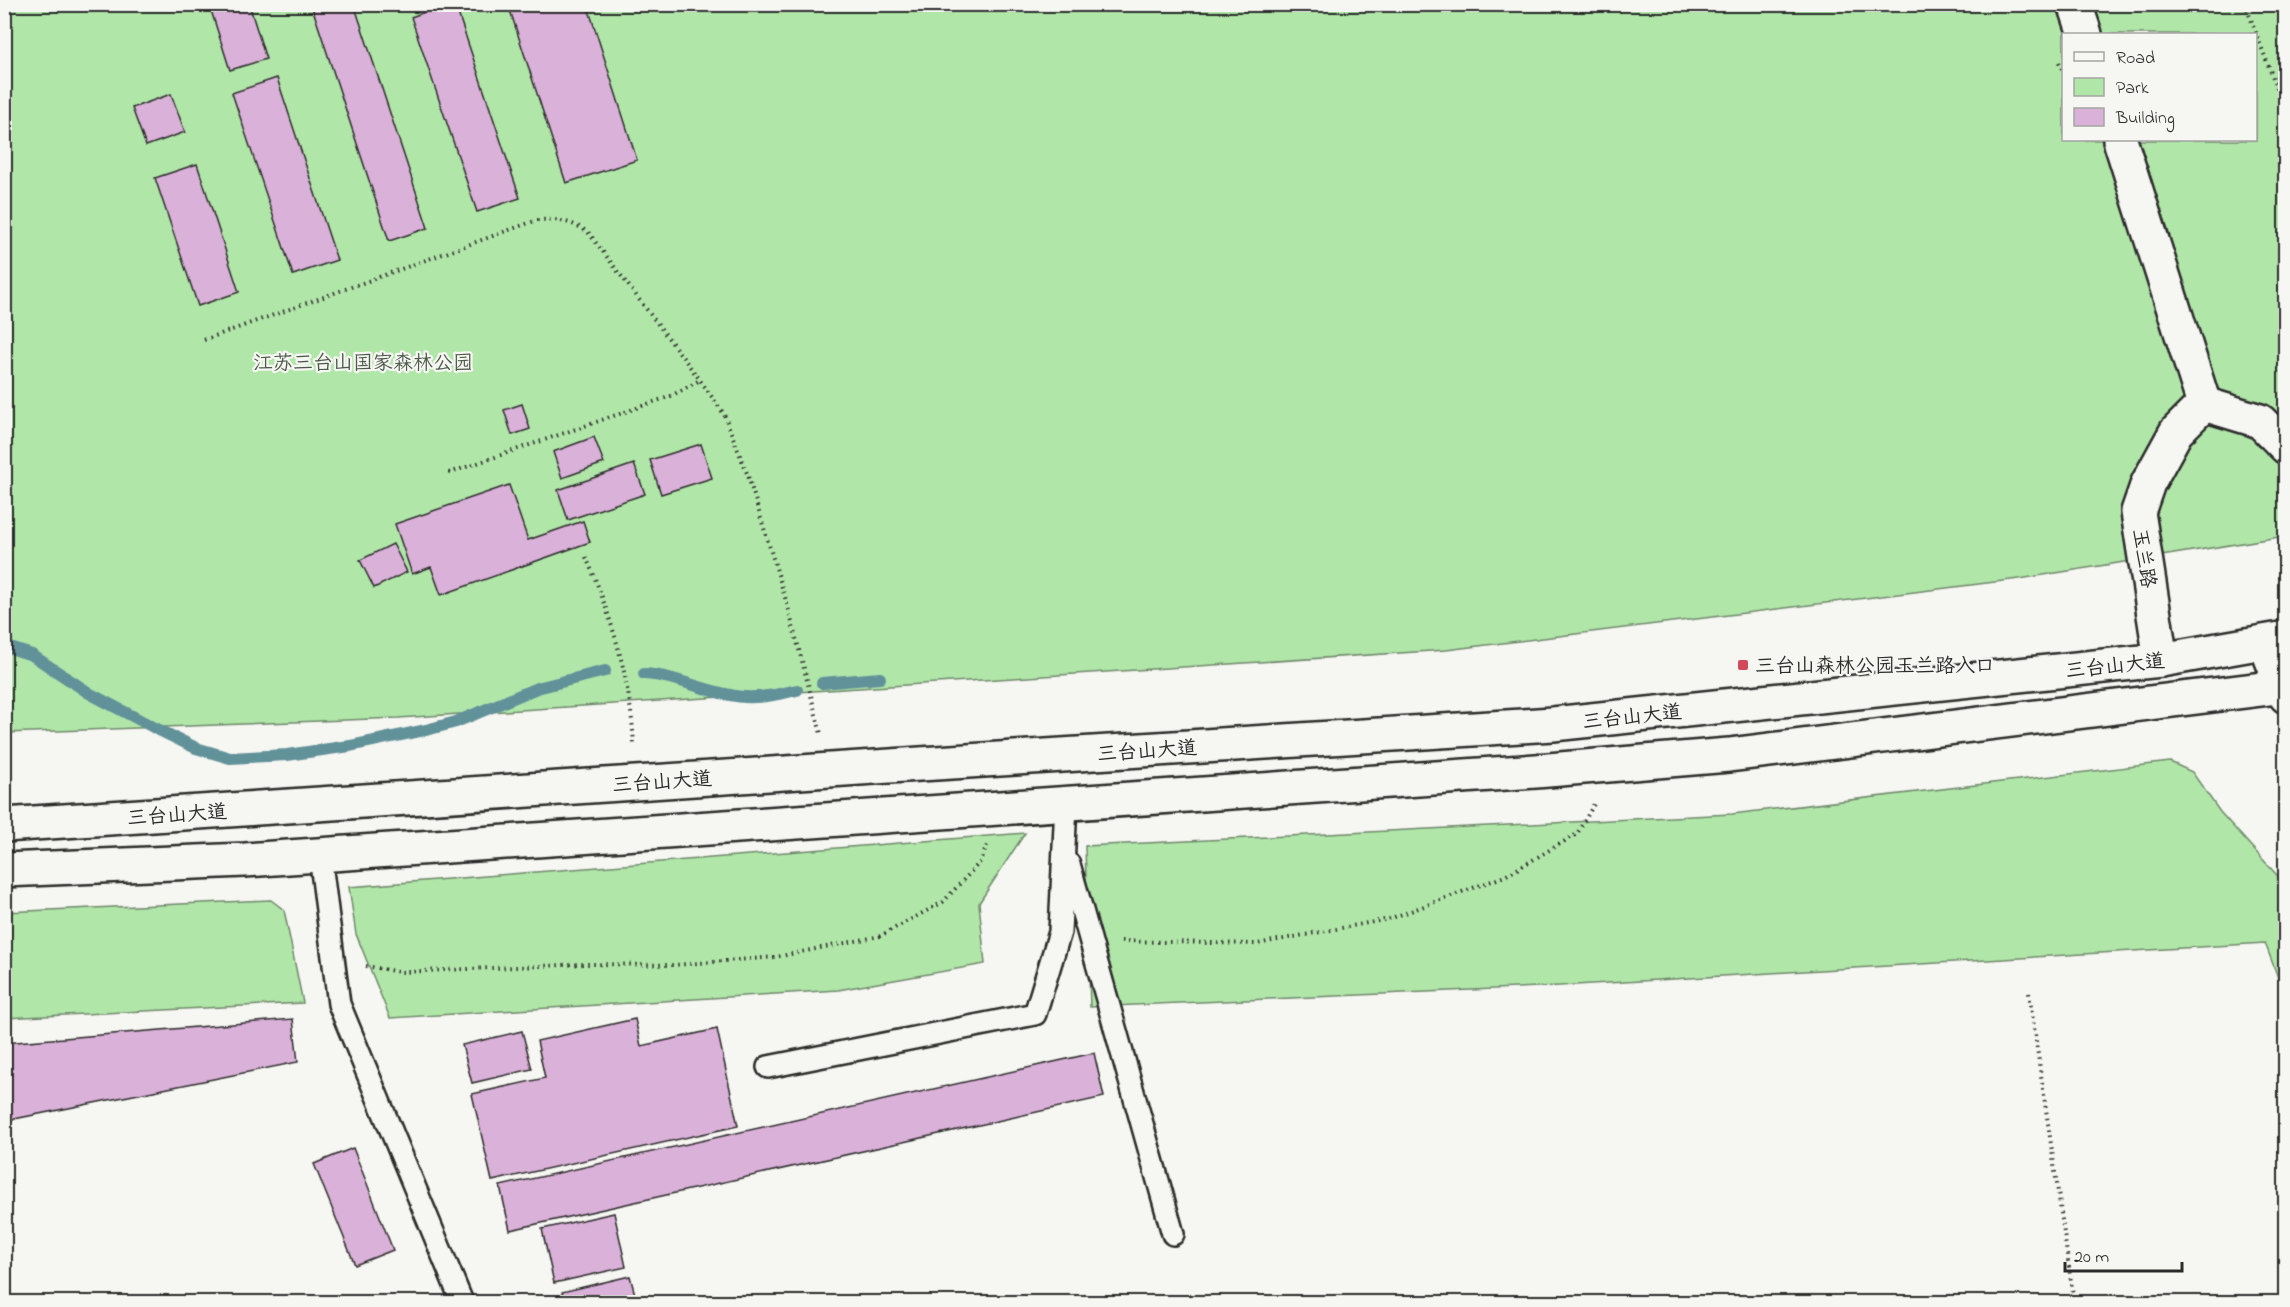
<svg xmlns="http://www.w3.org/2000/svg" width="2290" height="1307" viewBox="0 0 2290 1307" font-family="'Indie Flower','LXGW WenKai TC',sans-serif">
<rect width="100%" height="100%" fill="#f6f6f2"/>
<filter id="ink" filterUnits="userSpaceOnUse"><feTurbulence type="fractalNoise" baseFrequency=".0167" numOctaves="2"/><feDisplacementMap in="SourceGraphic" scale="12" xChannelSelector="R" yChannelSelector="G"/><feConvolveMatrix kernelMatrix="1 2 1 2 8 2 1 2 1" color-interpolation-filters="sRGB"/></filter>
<g filter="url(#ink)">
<g fill="#b1e6a9" stroke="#6e886a" stroke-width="1.5" fill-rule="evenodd">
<path d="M 4,5 L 2285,5 L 2285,536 L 2019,579 L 1446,650 L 398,718 L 5,733 ZM 2064,34 L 2256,34 L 2256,140 L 2064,140 Z"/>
<path d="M 2170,762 L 2192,772 L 2220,812 L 2285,884 L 2285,996 L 2265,943 L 1559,986 L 1090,1007 L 1085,846 L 1732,814 Z"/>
<path d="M 1025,833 L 979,903 L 985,964 L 838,990 L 390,1018 L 356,934 L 349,887 Z"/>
<path d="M 271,900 L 284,910 L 303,1003 L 5,1018 L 5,912 Z"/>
</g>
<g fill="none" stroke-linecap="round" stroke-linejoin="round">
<g stroke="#629299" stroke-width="12">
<path d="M 4,646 L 32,655 L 89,693 L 153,727 L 196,748 L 230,758 L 287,755 L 350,746 L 430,729 L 456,722 L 537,688 L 605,671"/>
<path d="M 644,674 C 679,676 711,695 745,697 C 763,698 780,694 797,690"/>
<path d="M 822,683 L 880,678"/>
</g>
</g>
<g fill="#dab1d8" stroke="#2b2b2b" stroke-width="1.5">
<path d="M 209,4 L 249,4 L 266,59 L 230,70 Z"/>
<path d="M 311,4 L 354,4 L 428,228 L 389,241 Z"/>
<path d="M 447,4 L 455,4 L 520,198 L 477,212 L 411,17 Z"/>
<path d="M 508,4 L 587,4 L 637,160 L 566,183 Z"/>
<path d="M 277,78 L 337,260 L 293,275 L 232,93 Z"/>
<path d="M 171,94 L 185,132 L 146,146 L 132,108 Z"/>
<path d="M 197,164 L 239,292 L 198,306 L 155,178 Z"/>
<path d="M 522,404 L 530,429 L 512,435 L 504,410 Z"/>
<path d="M 594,437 L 604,463 L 562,478 L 553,452 Z"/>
<path d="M 701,444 L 712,478 L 661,494 L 650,460 Z"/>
<path d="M 634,464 L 645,494 L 568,520 L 558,490 Z"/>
<path d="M 509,485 L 528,540 L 583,521 L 590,542 L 441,595 L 431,567 L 412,574 L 395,524 Z"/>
<path d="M 393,544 L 407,572 L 374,588 L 360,560 Z"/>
<path d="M 293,1019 L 298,1062 L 4,1121 L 4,1043 Z"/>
<path d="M 635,1019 L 641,1046 L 717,1029 L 738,1126 L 492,1181 L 472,1094 L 545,1078 L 537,1041 Z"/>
<path d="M 522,1031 L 532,1069 L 472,1083 L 462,1045 Z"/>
<path d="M 1094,1053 L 1104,1097 L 510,1230 L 500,1186 Z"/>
<path d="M 353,1148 L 393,1250 L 355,1265 L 314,1164 Z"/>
<path d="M 614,1213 L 626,1267 L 554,1283 L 542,1229 Z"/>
<path d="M 630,1276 L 637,1302 L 564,1302 L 562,1292 Z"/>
</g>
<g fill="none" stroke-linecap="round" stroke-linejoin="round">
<g stroke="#2b2b2b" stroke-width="26">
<g id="service">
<path d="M 320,855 L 339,1004 L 462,1302"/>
<path d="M 1069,864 L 1173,1234"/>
<path d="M 768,1067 L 1035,1014 L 1060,932 L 1066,803"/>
</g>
</g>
<g stroke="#2b2b2b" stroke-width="38">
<g id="minor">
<path d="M 2075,4 L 2085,34"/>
<path d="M 2120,140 L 2204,404"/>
<path d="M 2161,660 L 2138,512 L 2148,483 L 2176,432 L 2204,404 L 2260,421 L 2286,447"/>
</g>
</g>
<g stroke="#2b2b2b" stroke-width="38">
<path id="tertiary" d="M 2265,642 L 2286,696"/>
</g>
<g stroke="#2b2b2b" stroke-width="38">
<g id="secondary">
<path d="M 4,825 L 920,764 L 1553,724 L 2161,660 L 2286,638"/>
<path d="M 4,870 L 245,860 L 1536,771 L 1729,755 L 2286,686"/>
</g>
</g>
<g stroke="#2b2b2b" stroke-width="4" stroke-dasharray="1.5 4.5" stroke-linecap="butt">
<path d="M 2247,9 L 2278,91"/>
<path d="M 2059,62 L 2064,73"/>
<path d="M 204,340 L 537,220 C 557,219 571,221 588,232 L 700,380 L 724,414 L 748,476 L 788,607 L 821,734"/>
<path d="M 449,473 L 671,396 L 700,380"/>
<path d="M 586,557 C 612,617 631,681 634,746"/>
<path d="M 1121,941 L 1257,944 L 1389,919 L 1505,876 L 1577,834 L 1594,804"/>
<path d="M 366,966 L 400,972 L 585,964 L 674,965 L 776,957 L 880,936 L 943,902 L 981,861 L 987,845"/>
<path d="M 2029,993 L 2074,1302"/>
</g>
<use href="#service" stroke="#f6f6f2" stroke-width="21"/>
<use href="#minor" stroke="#f6f6f2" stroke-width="33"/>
<use href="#tertiary" stroke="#f6f6f2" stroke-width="33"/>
<use href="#secondary" stroke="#f6f6f2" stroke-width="33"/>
</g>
</g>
<rect fill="#d1495b" stroke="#f6f6f2" stroke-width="2" x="1737" y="659" width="12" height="12" rx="3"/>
<g text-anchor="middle" stroke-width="4.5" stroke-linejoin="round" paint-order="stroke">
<g font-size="20" fill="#4c5a4a" stroke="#f6f6f2">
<text x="363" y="369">江苏三台山国家森林公园</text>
</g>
<g font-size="20" fill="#2b2b2b" stroke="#f6f6f2">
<text transform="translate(2145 558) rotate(81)" y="7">玉兰路</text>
<text transform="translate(2115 665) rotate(-6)" y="7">三台山大道</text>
<text transform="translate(1632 716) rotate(-6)" y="7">三台山大道</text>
<text transform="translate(1147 750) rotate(-4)" y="7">三台山大道</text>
<text transform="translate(662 781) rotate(-4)" y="7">三台山大道</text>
<text transform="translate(177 814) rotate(-4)" y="7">三台山大道</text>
</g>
<g font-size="20" fill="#2b2b2b" stroke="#f6f6f2" text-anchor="start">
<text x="1755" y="672">三台山森林公园玉兰路入口</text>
</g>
</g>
<rect width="2290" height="1307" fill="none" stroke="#f6f6f2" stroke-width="24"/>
<rect x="12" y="12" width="2266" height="1283" fill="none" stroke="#2b2b2b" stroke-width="2" filter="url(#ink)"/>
<rect x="2062" y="33" width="195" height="108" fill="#f6f6f2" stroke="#a5a5a2" stroke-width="1.5"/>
<rect x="2074" y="52" width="30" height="9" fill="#f6f6f2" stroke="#a5a5a2" stroke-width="1.5"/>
<text x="2116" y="63" font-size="18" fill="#2b2b2b">Road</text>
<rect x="2074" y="78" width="30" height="18" fill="#b1e6a9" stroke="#a5a5a2" stroke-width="1.5"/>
<text x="2116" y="93" font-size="18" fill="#2b2b2b">Park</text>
<rect x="2074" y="108" width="30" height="18" fill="#dab1d8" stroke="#a5a5a2" stroke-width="1.5"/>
<text x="2116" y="123" font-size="18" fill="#2b2b2b">Building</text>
<path d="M2065 1262v9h117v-9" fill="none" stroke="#2b2b2b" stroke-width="3"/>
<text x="2074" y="1262" font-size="18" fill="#2b2b2b" stroke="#f6f6f2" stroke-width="4.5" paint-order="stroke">20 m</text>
</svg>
